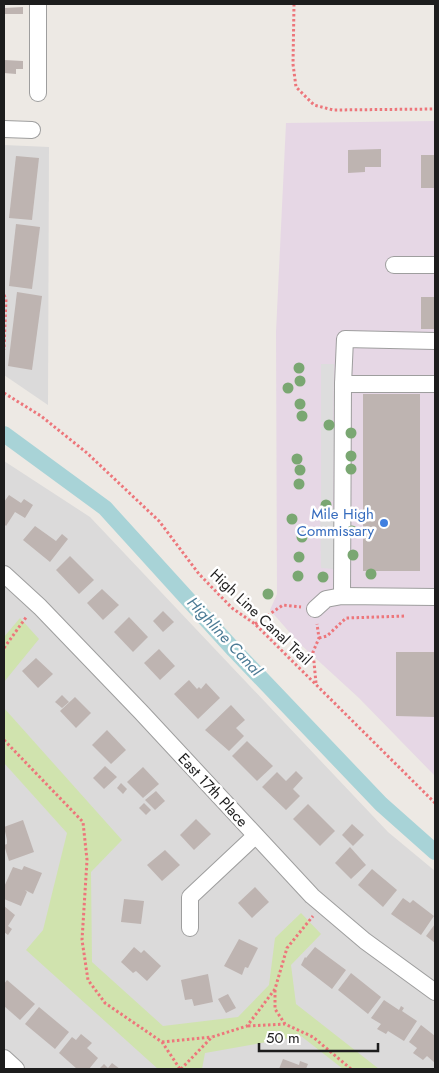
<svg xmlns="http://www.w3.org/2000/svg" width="439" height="1073" viewBox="0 0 439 1073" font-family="Jost,sans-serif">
<rect width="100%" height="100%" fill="#ede9e4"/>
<g fill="#dbdada">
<path d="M 4,145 L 49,147 L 48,405 L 4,375 Z"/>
<path d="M 4,461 L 90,517 L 388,832 L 435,871 L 435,1069 L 4,1069 Z"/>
</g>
<path fill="#e6d7e5" d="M 435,121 L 435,776 L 359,698 L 299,643 L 270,610 L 277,594 L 276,332 L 286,123 Z"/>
<g fill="#d0e3ae">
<path d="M 20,618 L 39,639 L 4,682 L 4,637 Z"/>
<path d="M 4,708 L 122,840 L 91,872 L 92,962 L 163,1026 L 238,1017 L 269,985 L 275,938 L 301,913 L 321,934 L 291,965 L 296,1004 L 379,1069 L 343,1069 L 301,1036 L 205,1053 L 202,1069 L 158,1069 L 26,950 L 43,930 L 67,833 L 4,763 Z"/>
</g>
<g fill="#ddd">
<path d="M 321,364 L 334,364 L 333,422 L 321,422 Z"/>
<path d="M 321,427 L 334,427 L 333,501 L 321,501 Z"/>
<path d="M 320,508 L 334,508 L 334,569 L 321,568 Z"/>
</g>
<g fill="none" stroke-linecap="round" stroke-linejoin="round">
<path stroke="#a8d3d7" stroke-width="16" d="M 4,434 L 105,508 L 234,650 L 381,804 L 435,852"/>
</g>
<g fill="#beb4b1">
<path d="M 23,7 L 23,14 L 4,14 L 4,8 Z"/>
<path d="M 4,60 L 23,61 L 23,69 L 16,69 L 16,74 L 4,73 Z"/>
<path d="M 381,149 L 381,167 L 365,167 L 365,172 L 348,173 L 348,150 Z"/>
<rect x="421" y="155" width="14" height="33"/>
<path d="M 16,156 L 39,158 L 32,220 L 9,218 Z"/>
<path d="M 16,224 L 40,227 L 32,289 L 9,286 Z"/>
<path d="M 17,292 L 42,296 L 32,370 L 8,366 Z"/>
<rect x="421" y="297" width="14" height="32"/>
<rect x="363" y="394" width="57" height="177"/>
<path d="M 9,495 L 21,503 L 24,499 L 33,505 L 25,518 L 15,512 L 6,526 L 4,524 L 4,502 Z"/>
<path d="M 35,526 L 56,541 L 62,534 L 68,539 L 50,562 L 23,540 Z"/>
<path d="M 70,556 L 94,580 L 79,594 L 56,570 Z"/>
<path d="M 102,589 L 119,605 L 103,620 L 87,603 Z"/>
<path d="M 163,611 L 174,622 L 163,632 L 153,621 Z"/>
<path d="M 129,617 L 148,637 L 133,652 L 114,632 Z"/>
<path d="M 159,649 L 175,666 L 160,680 L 144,663 Z"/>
<path d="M 396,652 L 435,652 L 435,717 L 396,716 Z"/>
<path d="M 36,658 L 53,674 L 38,688 L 22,671 Z"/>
<path d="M 189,680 L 197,689 L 199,687 L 201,689 L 206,683 L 220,698 L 198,719 L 174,694 Z"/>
<path d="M 62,695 L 69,702 L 62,708 L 55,702 Z"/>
<path d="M 75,697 L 91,713 L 76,728 L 60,711 Z"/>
<path d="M 231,705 L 245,720 L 236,728 L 244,736 L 229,751 L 205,730 Z"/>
<path d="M 107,730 L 126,750 L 111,764 L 92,745 Z"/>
<path d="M 247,741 L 273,766 L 257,781 L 232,756 Z"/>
<path d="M 105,766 L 117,777 L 104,789 L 93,778 Z"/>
<path d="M 143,767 L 159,784 L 143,798 L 127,782 Z"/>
<path d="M 296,771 L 303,778 L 293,789 L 300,796 L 286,810 L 262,787 L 277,772 L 286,781 Z"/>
<path d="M 121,783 L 127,789 L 123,794 L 117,788 Z"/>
<path d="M 156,791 L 165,801 L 155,810 L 145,800 Z"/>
<path d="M 144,803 L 151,810 L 146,815 L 139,808 Z"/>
<path d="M 308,804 L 335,831 L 320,846 L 293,819 Z"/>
<path d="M 196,819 L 211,834 L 194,850 L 180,835 Z"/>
<path d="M 23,820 L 34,852 L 9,861 L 4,845 L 7,844 L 7,840 L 4,827 Z"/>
<path d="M 352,824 L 364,835 L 353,846 L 342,835 Z"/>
<path d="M 350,847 L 366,865 L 351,879 L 335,863 Z"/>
<path d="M 165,850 L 180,865 L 162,881 L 147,865 Z"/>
<path d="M 24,866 L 42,873 L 33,894 L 25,890 L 27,892 L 21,906 L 4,899 L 4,887 L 13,867 L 22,870 Z"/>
<path d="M 372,869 L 397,890 L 383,907 L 358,885 Z"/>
<path d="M 255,887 L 269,902 L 252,918 L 238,903 Z"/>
<path d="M 403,898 L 410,903 L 413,900 L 434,916 L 421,935 L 391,914 Z"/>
<path d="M 124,899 L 144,901 L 141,924 L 121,922 Z"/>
<path d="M 4,906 L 15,915 L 8,926 L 12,929 L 8,935 L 4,932 Z"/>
<path d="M 435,924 L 435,943 L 426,936 Z"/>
<path d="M 239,939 L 258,948 L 248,968 L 245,967 L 242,975 L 224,966 Z"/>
<path d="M 134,947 L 141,953 L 144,950 L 161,966 L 147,981 L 136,971 L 133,973 L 121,962 Z"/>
<path d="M 315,947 L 346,970 L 332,989 L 301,965 L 305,957 L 306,958 Z"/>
<path d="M 351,973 L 381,997 L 368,1014 L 338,990 Z"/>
<path d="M 208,974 L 213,1002 L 194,1006 L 192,999 L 185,1000 L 181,980 Z"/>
<path d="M 7,980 L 35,1004 L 20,1020 L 4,1006 L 4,984 Z"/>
<path d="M 228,994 L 236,1008 L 226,1013 L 218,999 Z"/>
<path d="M 384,1000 L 399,1010 L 401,1006 L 404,1008 L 402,1011 L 417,1021 L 404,1041 L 388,1031 L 386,1034 L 377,1029 L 381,1024 L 371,1018 Z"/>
<path d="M 39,1007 L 69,1032 L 55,1049 L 25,1024 Z"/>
<path d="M 421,1025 L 435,1036 L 435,1063 L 427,1056 L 423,1060 L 413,1053 L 417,1048 L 409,1042 Z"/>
<path d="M 81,1034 L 92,1043 L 87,1048 L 98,1058 L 89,1069 L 77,1069 L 59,1053 L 72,1037 L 76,1040 Z"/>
<path d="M 283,1059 L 299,1065 L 300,1061 L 308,1064 L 306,1069 L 279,1069 Z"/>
<path d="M 112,1063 L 120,1069 L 99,1069 L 104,1064 L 108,1068 Z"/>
</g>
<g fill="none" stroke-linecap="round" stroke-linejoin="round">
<g stroke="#9e9e9e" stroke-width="18">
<g id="minor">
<path d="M 38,4 L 38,93"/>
<path d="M 4,129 L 32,130"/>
<path d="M 394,265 L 435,265"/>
<path d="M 343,384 L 345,339 L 435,341"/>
<path d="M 4,574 L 40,607 L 141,712 L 312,896 L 365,941 L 435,992"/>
<path d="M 342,596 L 343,384 L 435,384"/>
<path d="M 315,609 L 326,599 L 342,596 L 435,597"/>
<path d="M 190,928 L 190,897 L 255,836"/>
<path d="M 4,1058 L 16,1069"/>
</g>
</g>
<g stroke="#ed767b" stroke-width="3" stroke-dasharray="2.5 2.5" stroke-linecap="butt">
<path d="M 294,4 L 293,64 L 296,87 L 314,105 L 333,110 L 435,109"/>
<path d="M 4,295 L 6,299 L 4,350"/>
<path d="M 4,393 L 41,416 L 87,453 L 159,521 L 199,574 L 232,608 L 255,624 L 435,803"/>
<path d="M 255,624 L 283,605 L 301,607"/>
<path d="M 319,638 L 327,636 L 346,618 L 406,616"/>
<path d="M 4,648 L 27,616"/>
<path d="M 316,683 L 313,652 L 319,638 L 317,624"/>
<path d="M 4,740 L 83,822 L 87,860 L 82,940 L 88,980 L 105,1003 L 162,1042 L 180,1069"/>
<path d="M 275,990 L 275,1009 L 285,1024"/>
<path d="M 248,1026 L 285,1024 L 313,1037 L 351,1069"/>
<path d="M 162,1042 L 212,1037"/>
<path d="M 181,1069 L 212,1037 L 247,1026 L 275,989 L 287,948 L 313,916"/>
</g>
<use href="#minor" stroke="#fff" stroke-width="16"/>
</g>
<g fill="#7aa772">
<circle cx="299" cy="368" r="5.5"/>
<circle cx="300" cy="381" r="5.5"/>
<circle cx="288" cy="388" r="5.5"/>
<circle cx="300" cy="404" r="5.5"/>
<circle cx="302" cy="416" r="5.5"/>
<circle cx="329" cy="425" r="5.5"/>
<circle cx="351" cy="433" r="5.5"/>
<circle cx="351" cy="456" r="5.5"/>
<circle cx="297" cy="459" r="5.5"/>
<circle cx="351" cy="469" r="5.5"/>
<circle cx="300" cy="470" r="5.5"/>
<circle cx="299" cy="484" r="5.5"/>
<circle cx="326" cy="505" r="5.5"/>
<circle cx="292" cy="519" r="5.5"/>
<circle cx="352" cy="531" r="5.5"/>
<circle cx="302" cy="537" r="5.5"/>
<circle cx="353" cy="555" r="5.5"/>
<circle cx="299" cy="557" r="5.5"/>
<circle cx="371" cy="574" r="5.5"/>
<circle cx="298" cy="576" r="5.5"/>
<circle cx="323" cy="577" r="5.5"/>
<circle cx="268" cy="594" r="5.5"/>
</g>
<circle fill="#3f7fe0" stroke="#fff" stroke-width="2" cx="384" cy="523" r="5"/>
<g text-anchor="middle" stroke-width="5" stroke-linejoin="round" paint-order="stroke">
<g font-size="15" fill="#366cbe" stroke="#fff" text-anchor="end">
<text x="374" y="519">Mile High<tspan x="374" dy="17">Commissary</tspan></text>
</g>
<g font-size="15" fill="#1d1d1d" stroke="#fff">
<text transform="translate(261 617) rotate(43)" y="5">High Line Canal Trail</text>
<text transform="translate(213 790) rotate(47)" y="5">East 17th Place</text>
</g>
<g font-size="16" font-style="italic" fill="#4c7b95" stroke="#fff">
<text transform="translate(225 636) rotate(47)" y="6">Highline Canal</text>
</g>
</g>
<rect width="439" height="1073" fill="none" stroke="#1d1d1d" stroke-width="10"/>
<path d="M259 1043v8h119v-8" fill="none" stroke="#1d1d1d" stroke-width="2.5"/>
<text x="266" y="1043" font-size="15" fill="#1d1d1d" stroke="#ffffff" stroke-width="4" paint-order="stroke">50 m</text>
</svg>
